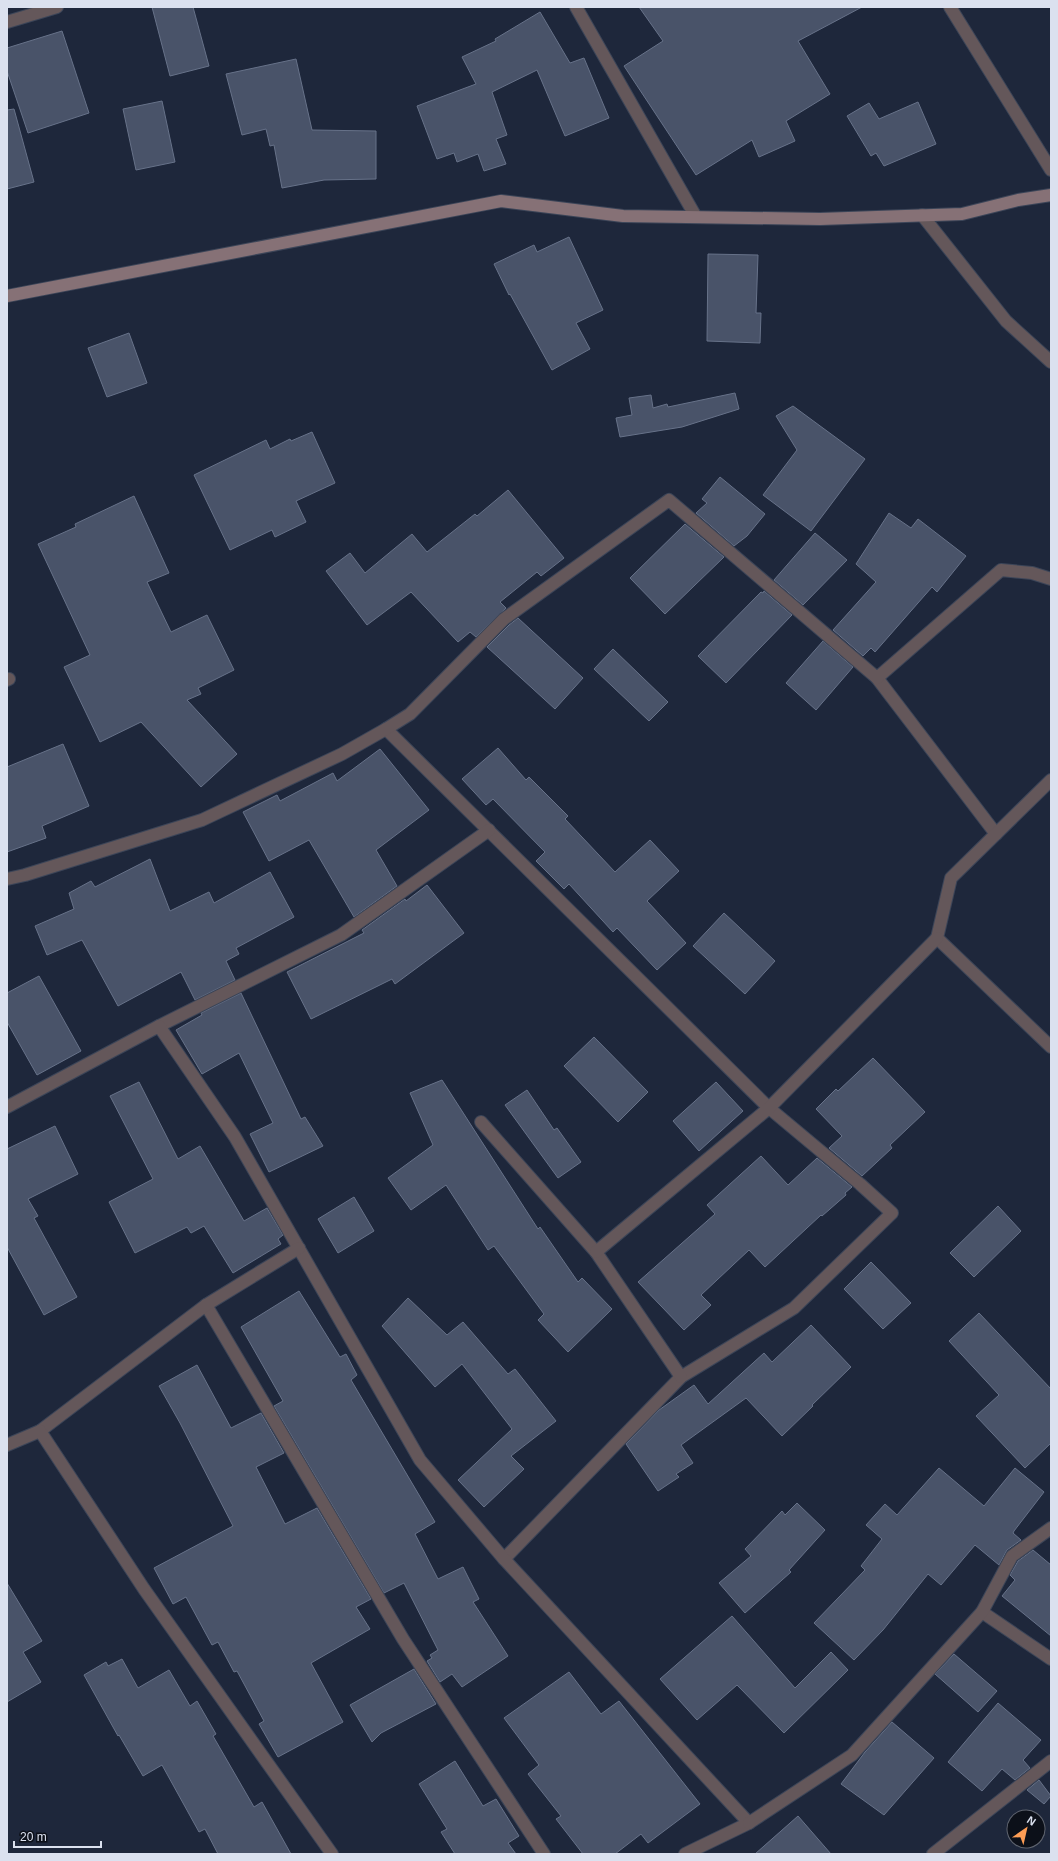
<svg xmlns="http://www.w3.org/2000/svg" width="1058" height="1861" viewBox="0 0 1058 1861" font-family="Arial,sans-serif">
<rect width="100%" height="100%" fill="#1e273b"/>
<g fill="#495369" stroke="#677289">
<path d="M 152,7 L 193,7 L 209,66 L 170,76 Z"/>
<path d="M 639,7 L 862,7 L 798,41 L 830,94 L 786,121 L 795,141 L 759,157 L 752,140 L 696,175 L 624,66 L 663,41 Z"/>
<path d="M 540,12 L 570,63 L 584,58 L 609,118 L 565,136 L 537,70 L 492,92 L 507,135 L 496,139 L 506,164 L 484,171 L 478,154 L 457,162 L 454,153 L 437,159 L 417,106 L 476,84 L 462,57 L 496,41 L 495,39 Z"/>
<path d="M 62,31 L 89,113 L 28,133 L 7,71 L 7,48 Z"/>
<path d="M 296,59 L 312,130 L 376,131 L 376,179 L 324,180 L 282,188 L 274,145 L 270,146 L 266,129 L 242,135 L 226,74 Z"/>
<path d="M 162,101 L 175,162 L 136,170 L 123,109 Z"/>
<path d="M 918,102 L 936,144 L 884,166 L 876,153 L 871,156 L 847,116 L 869,103 L 879,119 Z"/>
<path d="M 14,109 L 34,182 L 7,189 L 7,110 Z"/>
<path d="M 569,237 L 603,310 L 576,323 L 590,349 L 552,370 L 510,294 L 509,295 L 494,264 L 534,245 L 537,252 Z"/>
<path d="M 708,254 L 758,255 L 756,313 L 761,313 L 760,343 L 707,341 Z"/>
<path d="M 129,333 L 147,383 L 107,397 L 88,348 Z"/>
<path d="M 735,393 L 739,409 L 682,427 L 620,437 L 616,418 L 632,415 L 629,398 L 651,395 L 653,408 L 667,404 L 668,407 Z"/>
<path d="M 793,406 L 865,459 L 811,531 L 763,495 L 797,450 L 776,416 Z"/>
<path d="M 312,432 L 335,483 L 296,501 L 306,522 L 275,537 L 272,530 L 230,550 L 194,475 L 266,440 L 270,449 L 290,439 L 291,441 Z"/>
<path d="M 720,477 L 765,514 L 747,536 L 734,546 L 696,513 L 707,503 L 702,499 Z"/>
<path d="M 508,490 L 564,558 L 541,576 L 537,572 L 500,602 L 506,608 L 476,637 L 470,632 L 458,642 L 411,592 L 367,625 L 326,571 L 350,553 L 365,573 L 412,534 L 427,552 L 475,514 L 477,516 Z"/>
<path d="M 134,496 L 169,573 L 147,582 L 171,632 L 207,615 L 234,670 L 198,688 L 201,694 L 187,700 L 237,754 L 201,787 L 141,722 L 100,742 L 64,667 L 90,655 L 38,544 L 76,527 L 75,524 Z"/>
<path d="M 889,513 L 911,528 L 918,519 L 966,556 L 937,592 L 932,587 L 875,652 L 871,648 L 863,656 L 833,630 L 876,582 L 856,564 Z"/>
<path d="M 685,524 L 724,557 L 665,614 L 630,578 Z"/>
<path d="M 815,533 L 847,560 L 803,605 L 774,580 Z"/>
<path d="M 764,591 L 792,615 L 726,683 L 698,656 L 761,592 L 763,593 Z"/>
<path d="M 518,618 L 583,678 L 555,709 L 487,647 L 509,625 Z"/>
<path d="M 823,641 L 853,667 L 816,710 L 786,683 Z"/>
<path d="M 613,649 L 668,702 L 649,721 L 594,669 Z"/>
<path d="M 63,744 L 89,806 L 42,826 L 46,838 L 7,852 L 7,767 Z"/>
<path d="M 498,748 L 526,780 L 529,777 L 568,816 L 565,819 L 615,872 L 650,840 L 679,871 L 647,901 L 686,943 L 657,970 L 617,928 L 613,932 L 569,884 L 564,889 L 536,861 L 545,852 L 493,799 L 486,805 L 462,779 Z"/>
<path d="M 380,749 L 429,810 L 376,850 L 397,886 L 354,917 L 309,840 L 269,861 L 243,812 L 277,795 L 280,801 L 333,773 L 337,781 Z"/>
<path d="M 150,859 L 170,911 L 209,892 L 214,903 L 270,872 L 294,917 L 236,948 L 239,954 L 226,961 L 235,980 L 195,1000 L 181,972 L 118,1006 L 82,940 L 47,955 L 35,926 L 74,909 L 69,893 L 91,881 L 95,887 Z"/>
<path d="M 427,885 L 464,933 L 395,984 L 392,979 L 311,1019 L 287,972 L 364,933 L 362,930 L 405,899 L 406,901 Z"/>
<path d="M 724,913 L 775,961 L 745,994 L 693,946 Z"/>
<path d="M 39,976 L 81,1051 L 37,1075 L 7,1022 L 7,993 Z"/>
<path d="M 241,993 L 301,1119 L 305,1117 L 323,1146 L 269,1172 L 250,1134 L 273,1123 L 239,1053 L 202,1074 L 176,1030 L 202,1015 L 201,1013 Z"/>
<path d="M 594,1037 L 648,1092 L 618,1122 L 564,1066 Z"/>
<path d="M 873,1058 L 925,1112 L 890,1145 L 892,1148 L 862,1176 L 829,1148 L 842,1136 L 816,1109 L 836,1089 L 838,1091 Z"/>
<path d="M 442,1080 L 538,1229 L 540,1227 L 578,1282 L 582,1278 L 612,1309 L 568,1352 L 538,1320 L 544,1314 L 494,1246 L 488,1250 L 446,1185 L 411,1210 L 388,1178 L 433,1145 L 410,1093 Z"/>
<path d="M 139,1082 L 178,1159 L 200,1146 L 244,1221 L 267,1208 L 283,1235 L 278,1239 L 281,1244 L 233,1273 L 204,1226 L 191,1233 L 187,1227 L 135,1253 L 109,1202 L 153,1179 L 110,1096 Z"/>
<path d="M 716,1082 L 743,1111 L 699,1151 L 673,1121 Z"/>
<path d="M 527,1090 L 554,1130 L 557,1128 L 581,1162 L 558,1178 L 505,1105 Z"/>
<path d="M 55,1126 L 78,1174 L 28,1199 L 38,1216 L 34,1218 L 77,1297 L 44,1315 L 7,1247 L 7,1149 Z"/>
<path d="M 761,1156 L 788,1185 L 817,1158 L 852,1187 L 845,1193 L 846,1195 L 822,1216 L 821,1215 L 765,1267 L 749,1250 L 701,1295 L 711,1305 L 684,1330 L 638,1282 L 715,1214 L 707,1205 Z"/>
<path d="M 354,1197 L 374,1231 L 338,1253 L 318,1219 Z"/>
<path d="M 998,1206 L 1021,1231 L 974,1277 L 950,1253 Z"/>
<path d="M 871,1262 L 911,1303 L 883,1329 L 844,1289 Z"/>
<path d="M 299,1291 L 340,1357 L 346,1354 L 357,1375 L 351,1380 L 435,1522 L 415,1534 L 438,1579 L 463,1567 L 479,1599 L 473,1602 L 508,1656 L 462,1687 L 452,1674 L 440,1682 L 427,1661 L 432,1658 L 430,1655 L 438,1650 L 404,1583 L 384,1593 L 274,1406 L 283,1401 L 241,1327 Z"/>
<path d="M 408,1298 L 447,1335 L 463,1322 L 508,1374 L 515,1369 L 556,1421 L 511,1456 L 524,1469 L 484,1507 L 458,1480 L 512,1429 L 462,1364 L 435,1387 L 382,1326 Z"/>
<path d="M 979,1313 L 1051,1389 L 1051,1443 L 1025,1468 L 976,1416 L 999,1395 L 949,1341 Z"/>
<path d="M 811,1325 L 851,1367 L 812,1405 L 813,1406 L 782,1436 L 746,1398 L 681,1445 L 693,1463 L 676,1474 L 679,1477 L 658,1491 L 626,1444 L 659,1410 L 694,1385 L 708,1404 L 764,1353 L 772,1362 Z"/>
<path d="M 197,1365 L 231,1428 L 261,1413 L 284,1453 L 256,1467 L 285,1524 L 317,1508 L 371,1599 L 356,1607 L 370,1629 L 311,1663 L 343,1722 L 278,1757 L 259,1724 L 264,1721 L 237,1671 L 234,1672 L 218,1642 L 212,1645 L 186,1597 L 173,1604 L 154,1568 L 233,1526 L 180,1423 L 159,1386 Z"/>
<path d="M 939,1468 L 984,1506 L 1015,1468 L 1044,1492 L 1014,1531 L 1013,1533 L 1021,1540 L 1007,1550 L 999,1565 L 975,1545 L 941,1585 L 928,1574 L 883,1630 L 854,1660 L 814,1623 L 865,1570 L 861,1566 L 882,1539 L 866,1525 L 885,1504 L 897,1515 Z"/>
<path d="M 797,1503 L 825,1530 L 789,1570 L 791,1572 L 745,1613 L 719,1583 L 751,1556 L 745,1549 L 782,1511 L 785,1515 Z"/>
<path d="M 1033,1550 L 1051,1565 L 1051,1636 L 1002,1596 L 1015,1580 L 1010,1575 L 1018,1561 Z"/>
<path d="M 7,1583 L 42,1641 L 23,1652 L 41,1682 L 7,1702 Z"/>
<path d="M 732,1616 L 795,1688 L 831,1652 L 848,1670 L 784,1733 L 737,1685 L 697,1720 L 660,1679 Z"/>
<path d="M 954,1654 L 997,1691 L 978,1712 L 935,1674 Z"/>
<path d="M 122,1659 L 138,1688 L 169,1670 L 190,1706 L 197,1701 L 216,1734 L 213,1736 L 254,1807 L 262,1802 L 291,1854 L 218,1854 L 205,1829 L 199,1832 L 162,1765 L 143,1776 L 119,1735 L 118,1736 L 84,1675 L 106,1662 L 108,1666 Z"/>
<path d="M 414,1669 L 436,1704 L 381,1733 L 372,1742 L 350,1705 Z"/>
<path d="M 569,1672 L 601,1714 L 619,1701 L 700,1804 L 648,1843 L 641,1834 L 615,1854 L 583,1854 L 556,1819 L 561,1816 L 528,1774 L 539,1765 L 504,1718 Z"/>
<path d="M 998,1703 L 1041,1740 L 1023,1760 L 1030,1768 L 1015,1780 L 1002,1769 L 982,1791 L 948,1762 Z"/>
<path d="M 892,1722 L 934,1758 L 884,1815 L 841,1784 L 865,1752 Z"/>
<path d="M 455,1761 L 483,1806 L 496,1799 L 519,1836 L 508,1843 L 516,1854 L 455,1854 L 441,1832 L 447,1829 L 419,1784 Z"/>
<path d="M 1039,1780 L 1051,1796 L 1044,1804 L 1027,1790 Z"/>
<path d="M 798,1816 L 831,1854 L 755,1854 Z"/>
</g>
<g fill="none" stroke-linecap="round" stroke-linejoin="round">
<g stroke="#3c4558" stroke-width="14">
<g id="street">
<path d="M 576,7 L 696,217"/>
<path d="M 950,7 L 1051,170"/>
<path d="M 7,22 L 57,7"/>
<path d="M 922,215 L 1006,321 L 1051,362"/>
<path d="M 877,678 L 996,834"/>
<path d="M 7,680 L 9,679"/>
<path d="M 386,729 L 769,1108 L 860,1184 L 892,1213 L 794,1308 L 681,1377 L 504,1559"/>
<path d="M 1051,780 L 951,878 L 937,938 L 1051,1047"/>
<path d="M 7,879 L 25,875 L 202,820 L 342,754 L 386,729 L 410,714 L 504,619 L 669,500 L 877,678 L 1001,570 L 1032,573 L 1051,579"/>
<path d="M 159,1026 L 341,935 L 489,830"/>
<path d="M 7,1107 L 159,1026 L 235,1137 L 420,1460 L 504,1559 L 749,1823 L 685,1854"/>
<path d="M 481,1122 L 596,1252 L 681,1377"/>
<path d="M 596,1252 L 769,1108 L 937,938"/>
<path d="M 206,1305 L 403,1639 L 544,1854"/>
<path d="M 40,1431 L 206,1305 L 299,1248"/>
<path d="M 7,1445 L 40,1431 L 144,1589 L 332,1854"/>
<path d="M 982,1612 L 1051,1659"/>
<path d="M 749,1823 L 852,1755 L 982,1612 L 1012,1556 L 1051,1528"/>
<path d="M 933,1854 L 1051,1761"/>
</g>
</g>
<g stroke="#3c4558" stroke-width="14">
<path id="secondary" d="M 7,296 L 501,201 L 623,216 L 820,219 L 962,214 L 1018,200 L 1051,195"/>
</g>
<use href="#street" stroke="#64575a" stroke-width="12"/>
<use href="#secondary" stroke="#867176" stroke-width="12"/>
</g>
<rect width="1058" height="1861" fill="none" stroke="#dbe1ef" stroke-width="16"/>
<g transform="translate(1026 1829) rotate(34)"><circle r="19" fill="#0c1019" stroke="#5f646f"/>
<path d="M0-3L7 15L0 10L-7 15Z" fill="#fd9d55"/>
<text y="-6" font-size="11" font-weight="bold" text-anchor="middle" fill="#dbe1ef">N</text>
</g>
<path d="M14 1841v6h87v-6" fill="none" stroke="#dbe1ef" stroke-width="2"/>
<text x="20" y="1841" font-size="12" fill="#dbe1ef" stroke="#0c1019" stroke-width="3" paint-order="stroke">20 m</text>
</svg>
